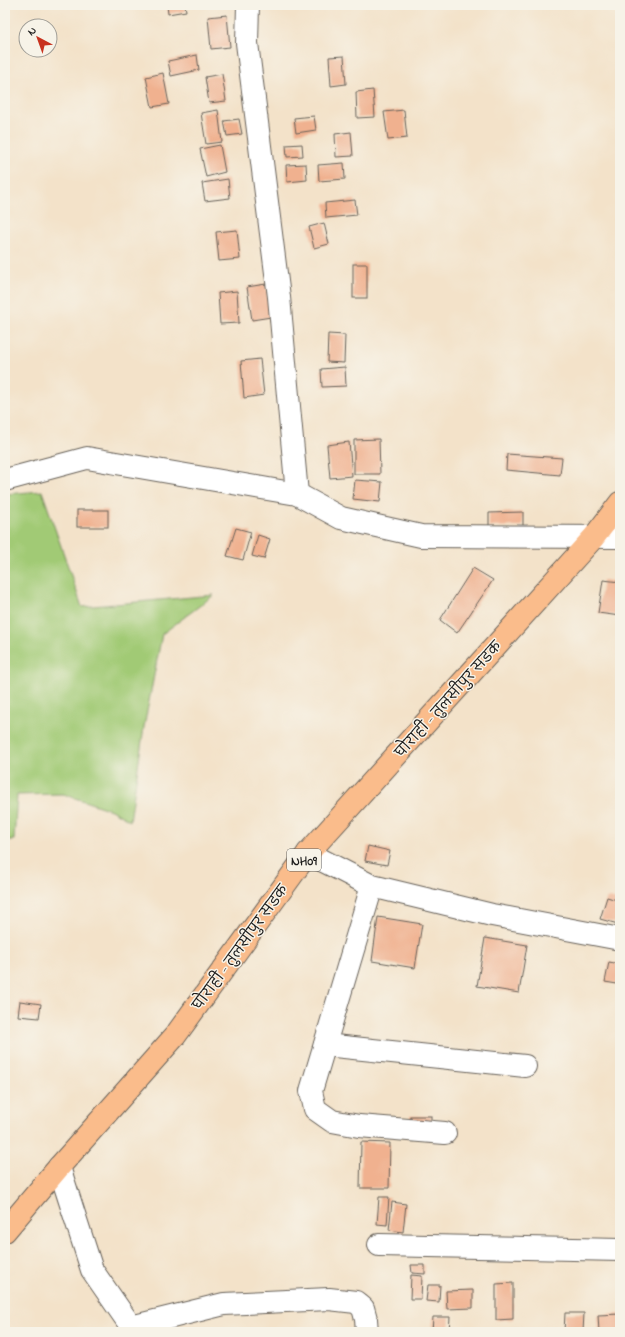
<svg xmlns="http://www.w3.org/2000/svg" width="625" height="1337" viewBox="0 0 625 1337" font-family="'Indie Flower','Playpen Sans Deva',sans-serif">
<rect width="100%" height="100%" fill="#f7f3e8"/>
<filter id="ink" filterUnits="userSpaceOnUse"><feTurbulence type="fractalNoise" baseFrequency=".025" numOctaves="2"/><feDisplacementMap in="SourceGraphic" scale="8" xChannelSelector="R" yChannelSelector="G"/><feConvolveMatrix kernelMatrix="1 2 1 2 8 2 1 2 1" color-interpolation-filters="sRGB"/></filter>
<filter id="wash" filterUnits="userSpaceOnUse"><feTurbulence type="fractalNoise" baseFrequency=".012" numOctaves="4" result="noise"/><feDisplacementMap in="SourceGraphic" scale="16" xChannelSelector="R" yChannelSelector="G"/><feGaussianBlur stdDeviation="0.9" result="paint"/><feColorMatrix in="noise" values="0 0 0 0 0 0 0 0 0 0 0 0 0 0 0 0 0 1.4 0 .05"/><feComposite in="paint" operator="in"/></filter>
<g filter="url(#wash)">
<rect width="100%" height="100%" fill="#f3e2c9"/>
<path fill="#a1ca75" stroke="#5e7348" d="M 42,491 L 82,607 L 214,595 L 162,634 L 144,727 L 130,821 L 111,810 L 63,794 L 17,795 L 14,840 L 5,840 L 5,494 Z"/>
<g id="blocks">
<g fill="#f0b18f">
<path d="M 167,5 L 185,5 L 186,11 L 168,14 Z"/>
<path d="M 227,15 L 230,47 L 211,49 L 208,17 Z"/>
<path d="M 197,55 L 199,70 L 171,76 L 168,61 Z"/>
<path d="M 344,56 L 346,84 L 331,86 L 329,57 Z"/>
<path d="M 163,73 L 169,104 L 152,107 L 146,77 Z"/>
<path d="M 222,74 L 226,101 L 209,103 L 205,77 Z"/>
<path d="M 373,90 L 375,117 L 357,118 L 356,92 Z"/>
<path d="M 218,110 L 222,142 L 206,144 L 201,113 Z"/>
<path d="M 404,110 L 407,138 L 388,140 L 384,112 Z"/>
<path d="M 314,116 L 316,130 L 296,133 L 294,118 Z"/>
<path d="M 239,119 L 242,134 L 227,136 L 224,121 Z"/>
<path d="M 351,132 L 353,156 L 336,157 L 335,134 Z"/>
<path d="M 302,144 L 303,156 L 287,157 L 286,145 Z"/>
<path d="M 220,145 L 225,172 L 206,177 L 200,149 Z"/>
<path d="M 344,163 L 345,179 L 319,181 L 318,165 Z"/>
<path d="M 306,164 L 307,180 L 287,182 L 286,165 Z"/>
<path d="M 228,179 L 230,198 L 205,201 L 202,183 Z"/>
<path d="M 355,200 L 357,215 L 326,218 L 325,203 Z"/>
<path d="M 324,223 L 329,244 L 314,248 L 309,227 Z"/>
<path d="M 237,230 L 240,259 L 219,261 L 216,232 Z"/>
<rect x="353" y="264" width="14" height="34"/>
<path d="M 266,284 L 271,317 L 252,320 L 247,287 Z"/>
<path d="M 237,291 L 239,323 L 220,324 L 218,293 Z"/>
<path d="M 328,334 L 345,335 L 344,363 L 327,362 Z"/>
<path d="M 260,359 L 264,395 L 244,398 L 241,361 Z"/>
<path d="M 345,367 L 346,386 L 322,387 L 321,369 Z"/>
<path d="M 379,439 L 380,474 L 354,474 L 354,440 Z"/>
<path d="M 349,442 L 352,476 L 330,478 L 327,445 Z"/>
<path d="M 507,454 L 562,458 L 560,475 L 506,470 Z"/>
<path d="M 355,480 L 382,482 L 380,502 L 353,499 Z"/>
<rect x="77" y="510" width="31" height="17"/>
<path d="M 523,512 L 523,526 L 489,527 L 489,513 Z"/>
<path d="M 236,528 L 251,532 L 243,560 L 227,556 Z"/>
<path d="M 258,535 L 270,539 L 264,559 L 252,556 Z"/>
<path d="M 473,568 L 493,580 L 457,633 L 440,620 Z"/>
<path d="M 603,580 L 620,582 L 620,616 L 598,613 Z"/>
<path d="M 368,846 L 390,851 L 387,865 L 365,861 Z"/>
<path d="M 607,897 L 620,901 L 620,917 L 618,924 L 600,919 Z"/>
<path d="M 378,917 L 422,924 L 415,968 L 372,961 Z"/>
<path d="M 485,938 L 527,945 L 519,993 L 477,986 Z"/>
<path d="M 609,962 L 620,964 L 617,984 L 605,982 Z"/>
<path d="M 20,1001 L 41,1004 L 39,1018 L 18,1016 Z"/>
<rect x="410" y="1116" width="21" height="12"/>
<path d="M 361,1142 L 390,1143 L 389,1188 L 360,1188 Z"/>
<path d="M 379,1197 L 389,1197 L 387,1225 L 377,1224 Z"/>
<path d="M 392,1202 L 406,1204 L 403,1232 L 389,1230 Z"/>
<path d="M 411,1265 L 425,1265 L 425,1274 L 412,1273 Z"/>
<path d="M 411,1275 L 422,1276 L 421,1299 L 410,1299 Z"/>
<path d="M 513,1283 L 513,1319 L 496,1320 L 496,1284 Z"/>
<path d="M 428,1285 L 440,1285 L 439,1302 L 426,1301 Z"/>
<path d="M 473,1290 L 473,1308 L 447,1309 L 446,1291 Z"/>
<path d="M 565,1313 L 584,1313 L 583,1332 L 564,1332 Z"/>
<path d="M 620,1314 L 620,1332 L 599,1332 L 598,1315 Z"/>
<path d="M 433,1317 L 450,1317 L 449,1332 L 432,1332 Z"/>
</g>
</g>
</g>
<g filter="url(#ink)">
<use href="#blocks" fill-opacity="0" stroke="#676159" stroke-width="1"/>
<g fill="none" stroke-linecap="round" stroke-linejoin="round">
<g stroke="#676159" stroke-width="24">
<g id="street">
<path d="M 248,5 L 247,43 L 279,297 L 297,494"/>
<path d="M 5,480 L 87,458 L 297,494 L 341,518 L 421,536 L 620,537"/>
<path d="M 308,853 L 372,886 L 492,915 L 620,939"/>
<path d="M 372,886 L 311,1091 L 315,1109 L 332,1121 L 359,1126 L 445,1133"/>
<path d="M 325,1045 L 525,1066"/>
<path d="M 59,1167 L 92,1270 L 135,1332"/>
<path d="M 379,1245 L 620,1250"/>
<path d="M 131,1327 L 224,1304 L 329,1299 L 356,1302 L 363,1308 L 366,1319 L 367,1332"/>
</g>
</g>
<g stroke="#676159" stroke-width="24">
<path id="primary" d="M 5,1231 L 59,1167 L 175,1036 L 308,853 L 594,537 L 620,503"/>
</g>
<use href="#street" stroke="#fff" stroke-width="22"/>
<use href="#primary" stroke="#fabc8b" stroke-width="22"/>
</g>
</g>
<g text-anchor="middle" stroke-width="3" stroke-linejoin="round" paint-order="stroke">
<rect fill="#f7f3e8" stroke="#5e5c59" stroke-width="1" x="287" y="849" width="34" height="22" rx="3"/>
<g font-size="13" font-weight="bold" fill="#1c1c1c">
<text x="304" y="865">NH09</text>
</g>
<g font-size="14" fill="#1c1c1c" stroke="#f7f3e8">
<text transform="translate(448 699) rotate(-48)" y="5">घोराही - तुलसीपुर सडक</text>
<text transform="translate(240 947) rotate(-54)" y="5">घोराही - तुलसीपुर सडक</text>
</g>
</g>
<rect width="625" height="1337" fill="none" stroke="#f7f3e8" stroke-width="20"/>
<g transform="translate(38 38) rotate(319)"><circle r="19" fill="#f7f3e8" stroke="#9f9d96"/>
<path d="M0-3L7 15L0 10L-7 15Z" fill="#c8321e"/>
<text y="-6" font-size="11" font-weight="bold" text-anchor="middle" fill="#1c1c1c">N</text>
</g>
</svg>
